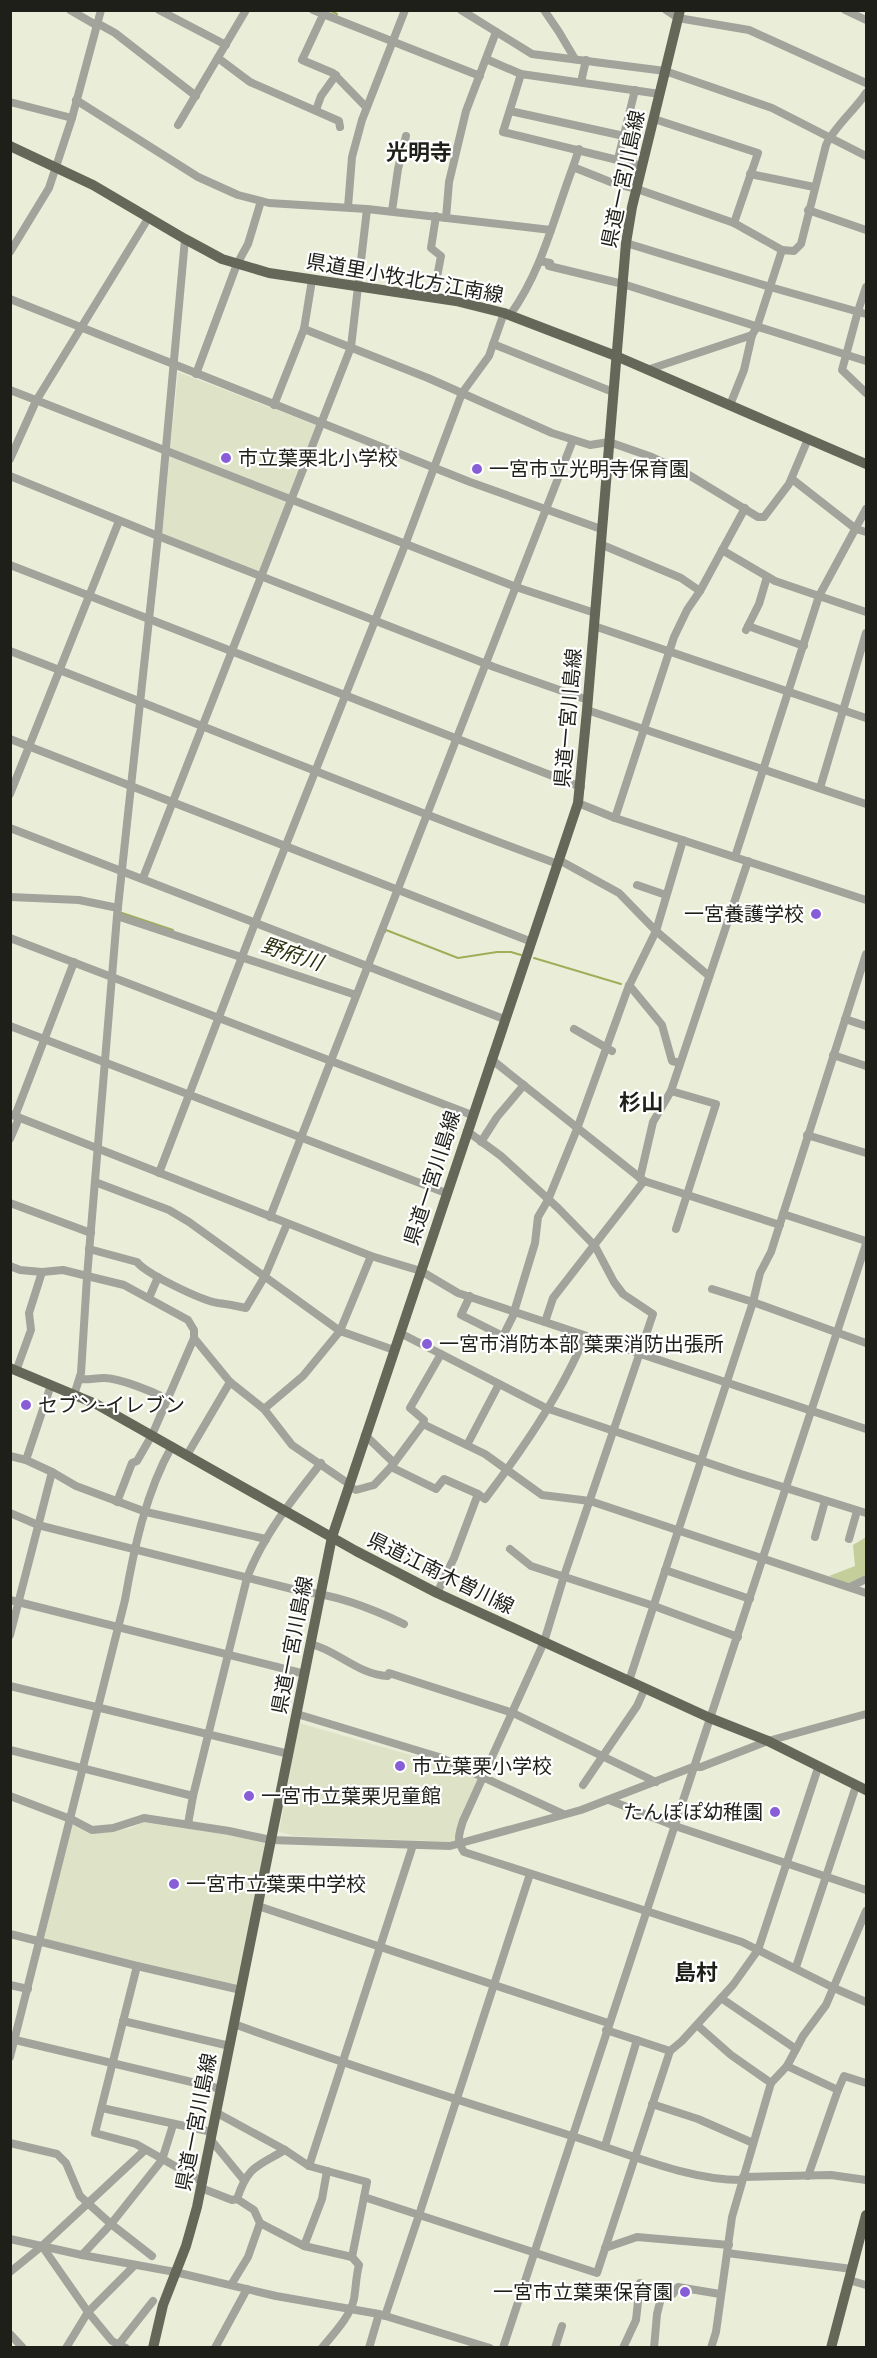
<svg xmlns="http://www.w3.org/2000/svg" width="877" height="2358" viewBox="0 0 877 2358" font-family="Karla,'Noto Sans JP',sans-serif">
<rect width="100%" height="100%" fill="#eaeed9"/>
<g fill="#dee3c8">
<path d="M 178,372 L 318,426 L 260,571 L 162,534 Z"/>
<path d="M 299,1723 L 432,1761 L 480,1779 L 455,1842 L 295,1836 L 279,1832 Z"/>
<path d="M 72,1821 L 105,1833 L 131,1828 L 143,1822 L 261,1840 L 266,1845 L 238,1983 L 234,1988 L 44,1939 Z"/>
</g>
<path fill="#c4ce9a" d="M 866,1537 L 866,1574 L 850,1585 L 829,1576 L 855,1566 L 853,1545 Z"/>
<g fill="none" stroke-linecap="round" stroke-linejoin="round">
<g stroke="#a0ad59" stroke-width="2">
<path d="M 329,10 L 337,14"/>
<path d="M 119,912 L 173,930"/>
<path d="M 385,932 L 386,930 L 458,958 L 497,952 L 511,952 L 521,955"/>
<path d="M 534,958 L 621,984"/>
</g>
<g stroke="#a2a39b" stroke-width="8">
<path d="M 70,10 L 96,25"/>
<path d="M 159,10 L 226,45"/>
<path d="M 313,10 L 480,76"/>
<path d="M 461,10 L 532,54 L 665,71 L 772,108 L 866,156"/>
<path d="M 544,10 L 559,32 L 575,59"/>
<path d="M 666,10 L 678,18 L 749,30 L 866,83"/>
<path d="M 845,10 L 866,20"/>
<path d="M 323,15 L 302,60 L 333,73 L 366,107"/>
<path d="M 97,23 L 115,33 L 196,96"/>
<path d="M 218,58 L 250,82 L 339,121 L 340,127"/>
<path d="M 486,59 L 521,74 L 660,94"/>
<path d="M 521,74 L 503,132 L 642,166"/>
<path d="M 581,82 L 586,60"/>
<path d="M 76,100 L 198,177 L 238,195 L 269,203 L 367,209 L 551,230"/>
<path d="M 10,102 L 72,118"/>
<path d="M 316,110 L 321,96 L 336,75"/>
<path d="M 510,111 L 624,136"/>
<path d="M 654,119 L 758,153 L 734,223"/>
<path d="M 178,125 L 246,10"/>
<path d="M 618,159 L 635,90"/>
<path d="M 573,167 L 579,149"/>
<path d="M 750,174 L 814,187"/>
<path d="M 348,207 L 352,157 L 362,120 L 405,10"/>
<path d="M 808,210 L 866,230"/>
<path d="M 392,211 L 398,169 L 406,136"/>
<path d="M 446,218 L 449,182 L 466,111 L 496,32"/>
<path d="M 626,243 L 770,287 L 866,314"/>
<path d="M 782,250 L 794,251 L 801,244 L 826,145 C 834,127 855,110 866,93"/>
<path d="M 10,252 L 49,188 L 72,118 L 101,10"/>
<path d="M 540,261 L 550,263 L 549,266 L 623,284 L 866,361"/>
<path d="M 866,287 L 858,311 L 842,370 L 866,393"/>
<path d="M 433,298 L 441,256 L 431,248 L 436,216"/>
<path d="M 10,299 L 470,482 L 601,529"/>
<path d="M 510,315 C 542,271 554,217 573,167 L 613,183 L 637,189 L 734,223 L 782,250 L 757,327 L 752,335 L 744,370 L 730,405"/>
<path d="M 304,329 L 428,378 L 552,433 L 590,445 L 609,442 L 652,457 L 684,472 L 758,517 L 764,517 L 789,484 L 808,439"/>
<path d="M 493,344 L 613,392"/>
<path d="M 647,370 L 752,335"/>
<path d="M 196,374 L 237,264 L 248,244 L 261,201"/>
<path d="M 10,390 L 516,587 L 595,613"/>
<path d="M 274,405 L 304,329 L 312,280"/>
<path d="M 10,459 L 36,401 L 149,217"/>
<path d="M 10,476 L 158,536 L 494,667 L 588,700"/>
<path d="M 792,479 L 856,529 L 866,532"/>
<path d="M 600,544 L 681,578 L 700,591"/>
<path d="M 722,550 L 775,581 L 866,612"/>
<path d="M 10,565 L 581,787"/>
<path d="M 594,626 L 866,718"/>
<path d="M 748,626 L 804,646"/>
<path d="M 746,630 L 759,604 L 767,577"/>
<path d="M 10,651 C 194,721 374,797 558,864"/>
<path d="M 587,710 L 866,804"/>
<path d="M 10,739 L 532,942"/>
<path d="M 820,788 L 866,633"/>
<path d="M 10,794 L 119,521"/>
<path d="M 578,803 L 615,818 L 866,900"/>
<path d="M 615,818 L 674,637 L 687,610 L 700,591 L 745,508"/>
<path d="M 10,828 L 504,1019"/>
<path d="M 735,857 L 819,596 L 866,509"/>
<path d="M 559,860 L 619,893 L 656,931 L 709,976"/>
<path d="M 143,878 L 351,347 L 367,209"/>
<path d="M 637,885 L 666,895"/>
<path d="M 10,897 L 79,900 L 118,908"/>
<path d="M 117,916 L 356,995"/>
<path d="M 10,938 L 472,1115"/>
<path d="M 866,954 L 771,1252 L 760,1273 L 753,1302 L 866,1343"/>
<path d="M 629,985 L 662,1025 L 672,1061 L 680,1063"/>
<path d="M 845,1019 L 866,1026"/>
<path d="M 10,1026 L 446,1193"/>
<path d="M 574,1029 L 612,1051"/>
<path d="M 833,1055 L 866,1066"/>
<path d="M 491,1059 L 644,1181 L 780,1225"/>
<path d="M 671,1091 L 716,1104 L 676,1229"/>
<path d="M 10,1114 L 371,1256 L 421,1271 L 458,1293 L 866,1429"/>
<path d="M 15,1116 L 74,962"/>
<path d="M 467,1131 L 501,1156 L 558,1208 L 595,1246 L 614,1282 L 623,1294 L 653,1314 L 564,1576 L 544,1642 L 463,1821 C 459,1834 456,1840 464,1852 L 742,1942 L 834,1988 L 866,2002"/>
<path d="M 807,1135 L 866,1153"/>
<path d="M 10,1139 L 19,1118"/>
<path d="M 481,1142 L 497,1117 L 524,1085"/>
<path d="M 159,1173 L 255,923 L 405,545 L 462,393 L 489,356 L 504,313"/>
<path d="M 640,1178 L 653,1122 L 671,1091 L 748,861"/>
<path d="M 95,1182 L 169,1210 L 189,1222 L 340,1331 L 394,1350"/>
<path d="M 10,1203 L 91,1233"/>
<path d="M 783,1214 L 866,1241"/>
<path d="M 270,1217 L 573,440"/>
<path d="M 89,1249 L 137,1262 C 146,1274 203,1301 218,1303 C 228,1304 237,1306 246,1308 L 265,1276 L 287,1224"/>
<path d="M 10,1266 L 20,1270 L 42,1272 L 63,1270 L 124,1285 L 188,1320 L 194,1330 L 194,1338 L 230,1382 L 264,1409 L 292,1445 L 349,1484"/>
<path d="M 470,1296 L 461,1315 L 503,1336 L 515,1312"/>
<path d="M 149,1298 L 158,1277"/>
<path d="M 514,1312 L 535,1243 L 538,1217 L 548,1200 L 577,1129 L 628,988 L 656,931 L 683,840"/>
<path d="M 545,1322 L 553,1298 L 644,1181"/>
<path d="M 400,1333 L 546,1408 L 741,1474 L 866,1513"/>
<path d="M 441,1354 L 410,1408 L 424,1420 L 423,1424 L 485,1454 L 542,1495 L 590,1501 L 866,1593"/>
<path d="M 16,1371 L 31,1330 L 29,1313 L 42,1272"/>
<path d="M 80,1379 C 88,1380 95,1378 104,1378 C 120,1378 153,1392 168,1399"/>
<path d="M 74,1395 L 81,1373 L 87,1277 L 117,916 L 158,536 L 185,239"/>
<path d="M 264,1409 L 303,1376 L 340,1331 L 371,1256"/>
<path d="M 365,1435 L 393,1462"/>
<path d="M 467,1445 L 499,1384"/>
<path d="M 187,1455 L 230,1382"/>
<path d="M 10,1456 L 26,1460 L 52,1472 L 76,1486 L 146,1512 L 266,1539"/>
<path d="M 26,1460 L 51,1385"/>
<path d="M 391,1467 L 423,1424"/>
<path d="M 348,1486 L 356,1490 L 374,1485 L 391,1467 L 436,1489 L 444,1479 L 478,1494"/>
<path d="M 117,1502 L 132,1463 L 137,1461 L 152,1435 L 194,1338"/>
<path d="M 10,1513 L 38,1525 L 304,1592 C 339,1595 373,1609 404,1624"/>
<path d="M 815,1537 L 825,1501"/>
<path d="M 849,1539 L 857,1511"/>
<path d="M 510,1549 L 531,1566 L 654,1606 L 738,1637"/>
<path d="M 665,1570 L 750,1599"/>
<path d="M 850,1587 L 866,1579"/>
<path d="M 437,1593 L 454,1558 L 478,1494 L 485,1499 C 520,1453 564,1389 585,1336"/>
<path d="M 10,1600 L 305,1674"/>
<path d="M 10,1635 L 52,1472"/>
<path d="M 311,1644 C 338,1651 359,1675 388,1676 L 389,1673 L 513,1713 L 656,1782"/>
<path d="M 629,1681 L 753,1302 L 712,1289"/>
<path d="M 10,1686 L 289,1754"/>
<path d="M 297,1714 L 439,1757 L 563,1814"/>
<path d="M 10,1750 L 193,1796"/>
<path d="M 583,1785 L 637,1706 L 645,1688"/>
<path d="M 10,1796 L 73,1820 L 92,1830 L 113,1828 L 144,1818 L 229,1831 L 271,1840 L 450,1846 L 581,1810 L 693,1767 L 701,1767 L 768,1741 L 866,1714"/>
<path d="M 609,1800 L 675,1826 L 866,1890"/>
<path d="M 188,1824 L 193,1796 L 247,1578 C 263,1535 293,1499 321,1463"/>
<path d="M 258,1906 L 608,2023"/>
<path d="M 10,1934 L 137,1966 L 241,1990"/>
<path d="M 137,1966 L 95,2133 L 136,2144 L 203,2182"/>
<path d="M 796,1967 L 856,1786"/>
<path d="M 10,1985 L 28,1989"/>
<path d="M 721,1998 L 796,2049"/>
<path d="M 123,2021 L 230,2046"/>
<path d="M 234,2024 C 347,2065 461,2101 575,2137 C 627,2153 687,2180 742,2180"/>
<path d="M 697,2025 L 731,2055 L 771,2083 L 732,2217 L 716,2332 L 711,2348"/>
<path d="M 606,2030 L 670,2051"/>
<path d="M 11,2039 L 221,2089"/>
<path d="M 10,2057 L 125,1600 C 134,1548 146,1492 172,1446"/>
<path d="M 787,2066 L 838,2090 L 844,2076 L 866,2083"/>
<path d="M 771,2083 L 787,2066 L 803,2036 L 826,2005 L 866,1911"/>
<path d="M 652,2104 L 698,2119 L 753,2143"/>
<path d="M 102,2108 L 212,2132"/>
<path d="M 217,2113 L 285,2150 L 309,2166 L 367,2182 L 352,2257"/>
<path d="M 211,2140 L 243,2179"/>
<path d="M 10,2143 L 57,2154 L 66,2163 L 80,2196 L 111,2224 L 152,2256"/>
<path d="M 605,2146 L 637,2040"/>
<path d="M 309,2166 L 413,1845"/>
<path d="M 808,2176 L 838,2090"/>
<path d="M 743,2177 L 831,2175 L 866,2180"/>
<path d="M 201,2188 L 232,2200 L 237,2199 L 254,2210 L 260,2223 L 304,2246 L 352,2257 L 359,2265 C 356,2276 356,2287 354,2299 C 350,2317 334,2333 322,2348"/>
<path d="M 364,2197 L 597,2273 L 670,2051 L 682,2041 L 733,1985 L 758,1950 L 818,1768"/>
<path d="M 237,2199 C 248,2166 256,2167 285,2150"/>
<path d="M 10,2239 L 82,2255 L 175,2272 L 276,2296 L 379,2314 L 490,2348"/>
<path d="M 42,2246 L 88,2312 L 112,2341 L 126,2348"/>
<path d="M 304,2246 L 322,2199 L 327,2171"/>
<path d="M 605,2248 L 637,2237 L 729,2245"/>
<path d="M 727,2253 L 852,2269"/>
<path d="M 82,2255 L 111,2224 L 162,2160 L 173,2125"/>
<path d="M 10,2272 L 42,2246 L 145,2150"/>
<path d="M 849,2280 L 866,2285"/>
<path d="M 231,2285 L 248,2257 L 260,2223"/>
<path d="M 385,2316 L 419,2215 L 530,1874"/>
<path d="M 10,2334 L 23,2348"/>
<path d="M 119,2344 L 153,2301"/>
<path d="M 66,2348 L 88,2312 L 135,2265"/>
<path d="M 215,2348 L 247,2289"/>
<path d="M 369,2348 L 379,2314"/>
<path d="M 503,2348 L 866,1244"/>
<path d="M 555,2348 L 562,2326"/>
<path d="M 623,2348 L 636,2320 L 640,2283"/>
<path d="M 654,2348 L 657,2314 L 661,2298 L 673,2294 L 678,2287 L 720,2294"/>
</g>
<g stroke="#656859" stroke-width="10">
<path d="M 10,146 L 93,185 L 185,239 L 222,259 L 269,273 L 456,301 L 504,313 L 616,356 L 866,464"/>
<path d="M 10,1368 L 96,1404 L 356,1551 L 437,1593 L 710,1718 L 768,1741 L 866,1790"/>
<path d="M 153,2348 L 163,2305 L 186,2246 L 197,2207 L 332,1537 L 578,803 L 587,710 L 626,243 L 632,207 L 680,10"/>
<path d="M 831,2348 L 866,2215"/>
</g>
</g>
<g fill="#885ed8" stroke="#fff" stroke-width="2">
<circle cx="226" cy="458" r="6"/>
<circle cx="477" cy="469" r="6"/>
<circle cx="816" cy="914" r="6"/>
<circle cx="427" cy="1344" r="6"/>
<circle cx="26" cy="1405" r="6"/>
<circle cx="400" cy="1766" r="6"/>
<circle cx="249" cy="1796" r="6"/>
<circle cx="775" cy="1812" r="6"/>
<circle cx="174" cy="1884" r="6"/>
<circle cx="685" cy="2292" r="6"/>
</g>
<g text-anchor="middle" stroke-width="4.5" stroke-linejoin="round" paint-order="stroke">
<g font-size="20" fill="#1e1f18" stroke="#fff">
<text transform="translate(623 179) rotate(-78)" y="7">県道一宮川島線</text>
<text transform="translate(405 278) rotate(10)" y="7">県道里小牧北方江南線</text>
<text transform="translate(568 718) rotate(-85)" y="7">県道一宮川島線</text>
<text transform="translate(432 1178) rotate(-72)" y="7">県道一宮川島線</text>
<text transform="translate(441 1573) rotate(26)" y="7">県道江南木曽川線</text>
<text transform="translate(292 1645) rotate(-79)" y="7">県道一宮川島線</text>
<text transform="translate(196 2122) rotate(-79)" y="7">県道一宮川島線</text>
</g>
<g font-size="20" fill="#1e1f18" stroke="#fff" text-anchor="start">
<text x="238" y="465">市立葉栗北小学校</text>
<text x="489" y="476">一宮市立光明寺保育園</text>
<text x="804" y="921" text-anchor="end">一宮養護学校</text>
<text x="439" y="1351">一宮市消防本部 葉栗消防出張所</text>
<text x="38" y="1412">セブン-イレブン</text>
<text x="412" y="1773">市立葉栗小学校</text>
<text x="261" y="1803">一宮市立葉栗児童館</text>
<text x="763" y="1819" text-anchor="end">たんぽぽ幼稚園</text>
<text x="186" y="1891">一宮市立葉栗中学校</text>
<text x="673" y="2299" text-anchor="end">一宮市立葉栗保育園</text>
</g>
<g font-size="21" font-style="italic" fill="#2c310d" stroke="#fff">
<text transform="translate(292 954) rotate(18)" y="7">野府川</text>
</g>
<g font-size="22" font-weight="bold" fill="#1e1f18" stroke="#fff">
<text x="419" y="160">光明寺</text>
<text x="641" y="1110">杉山</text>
<text x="696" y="1980">島村</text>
</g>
</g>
<rect width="877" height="2358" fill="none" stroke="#1e1f18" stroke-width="24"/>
</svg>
